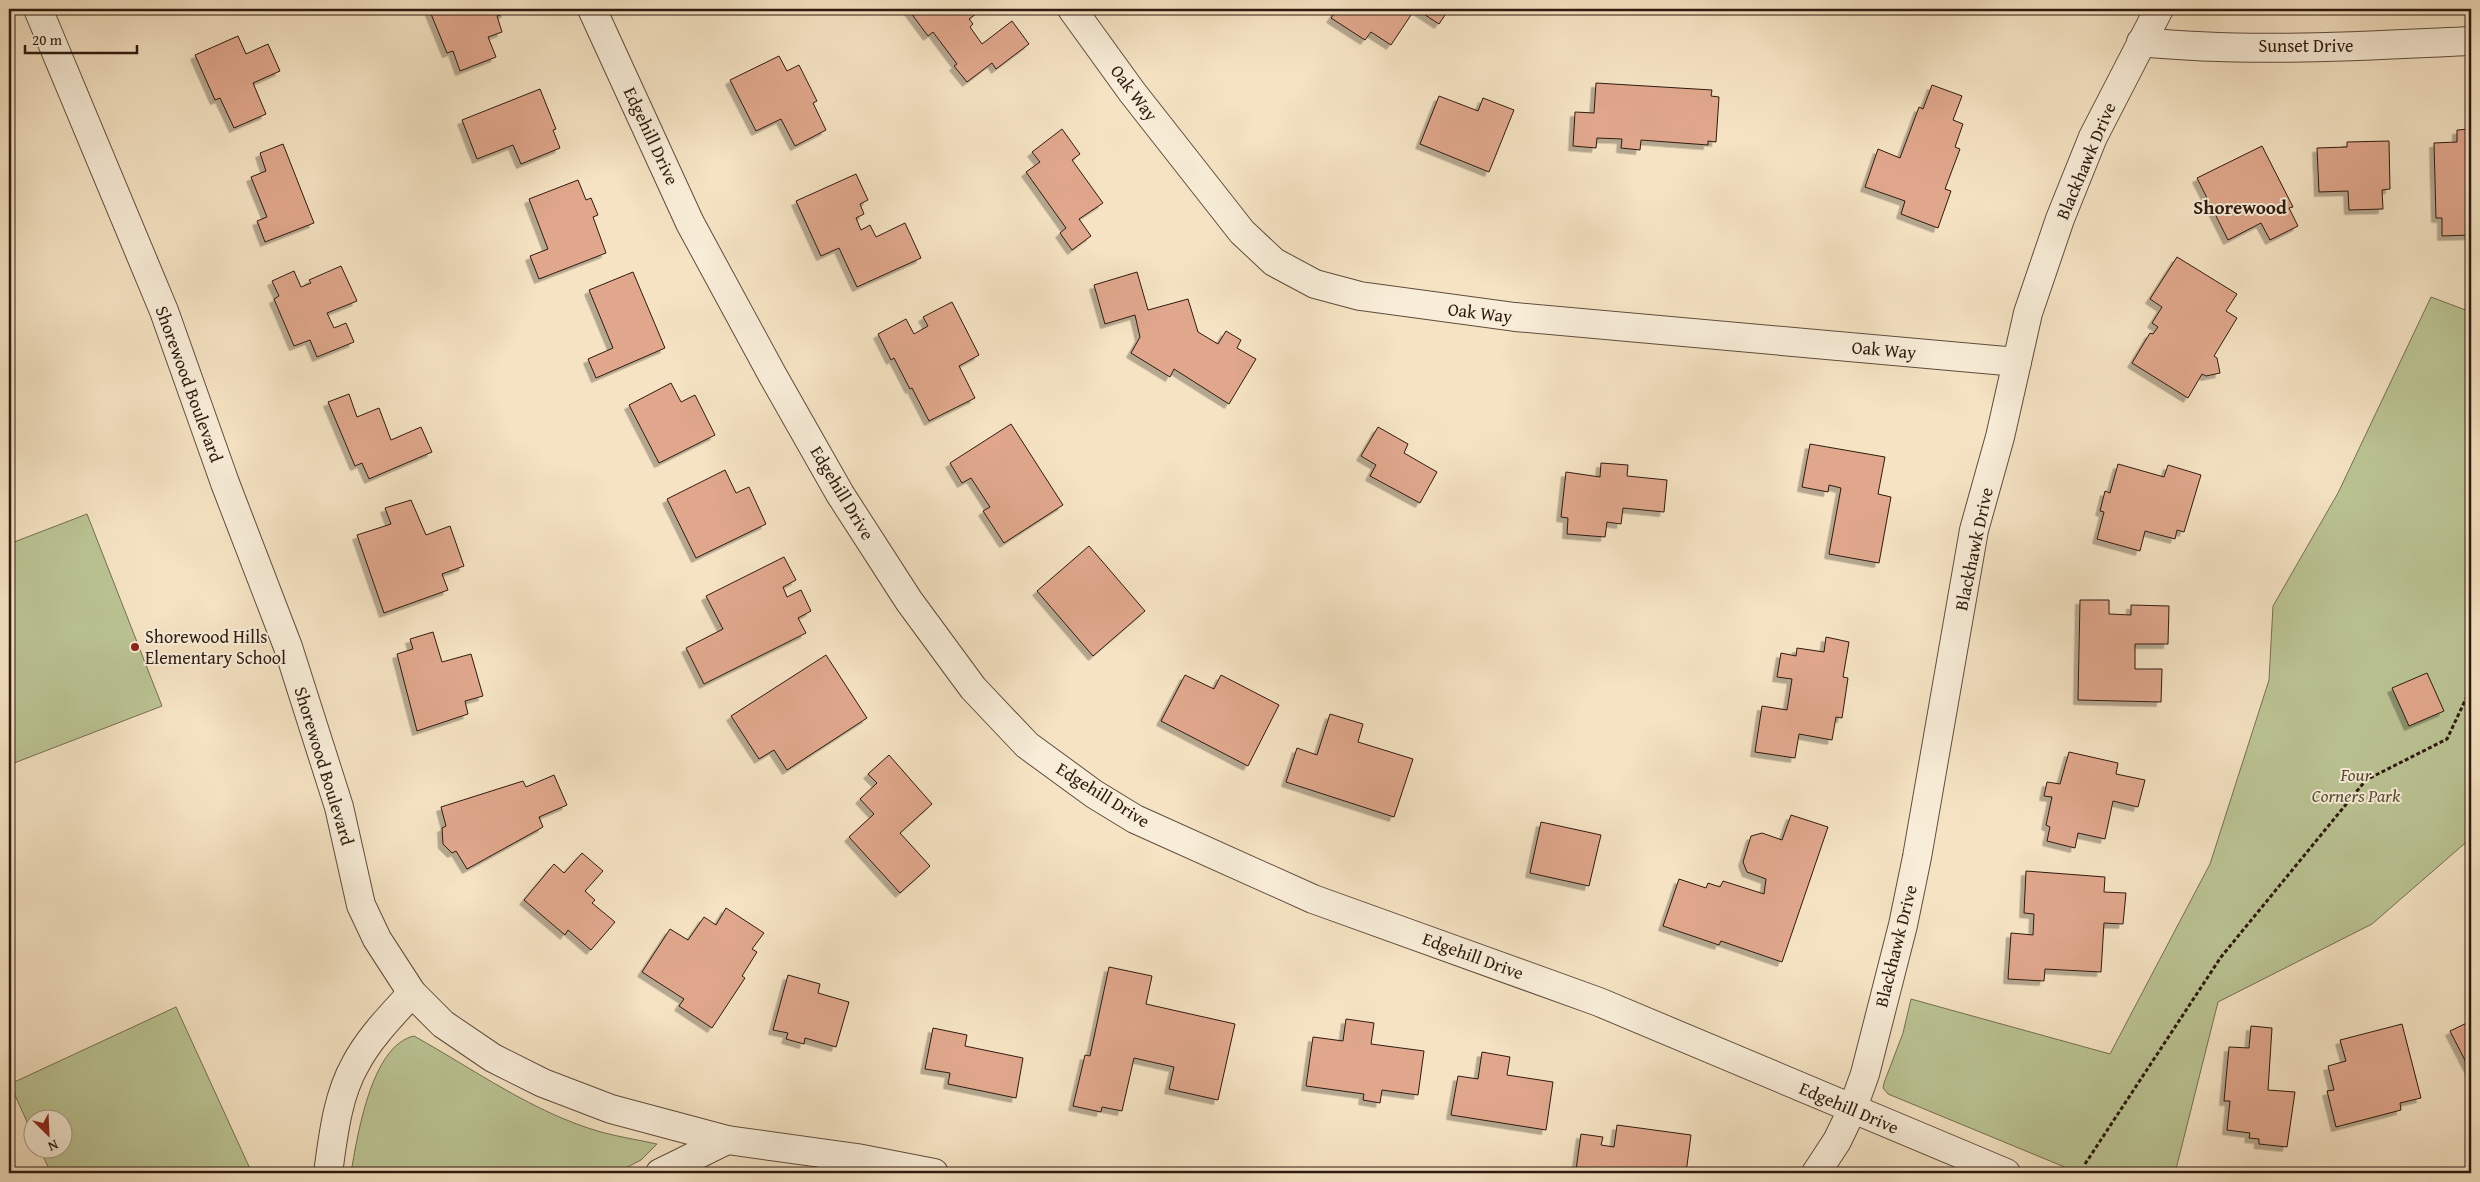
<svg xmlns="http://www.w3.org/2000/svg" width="2480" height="1182" viewBox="0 0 2480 1182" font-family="'Gentium Book Plus',serif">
<defs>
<filter id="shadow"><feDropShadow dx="-4.5" dy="4.5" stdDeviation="0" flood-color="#0004"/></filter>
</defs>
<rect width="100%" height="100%" fill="#f5e3c3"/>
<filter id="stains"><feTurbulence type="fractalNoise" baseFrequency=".004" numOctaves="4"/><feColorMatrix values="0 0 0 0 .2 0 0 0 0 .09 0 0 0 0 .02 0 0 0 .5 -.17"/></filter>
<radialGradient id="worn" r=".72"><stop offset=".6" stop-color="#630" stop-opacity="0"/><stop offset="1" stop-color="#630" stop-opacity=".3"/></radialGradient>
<g fill="#bbc494" stroke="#746f52">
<path d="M 2431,297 L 2471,312 L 2471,838 L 2372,924 L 2218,1002 L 2175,1173 L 2079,1173 L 1888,1094 L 1883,1088 L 1884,1083 L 1903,1033 L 1911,999 L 2110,1054 L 2210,864 L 2269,680 L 2273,606 L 2338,493 Z"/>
<path d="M 87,514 L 162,706 L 9,765 L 9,544 Z"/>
<path d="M 176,1007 L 252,1173 L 51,1173 L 40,1150 L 62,1150 L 62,1120 L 32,1120 L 32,1133 L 10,1084 Z"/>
<path d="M 414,1036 C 475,1070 534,1113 601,1132 C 619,1137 639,1140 657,1144 L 641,1160 L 616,1173 L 351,1173 C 357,1138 371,1045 414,1036 Z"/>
</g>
<g fill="#e0a78c" stroke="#2e1a0f" filter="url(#shadow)">
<path d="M 429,9 L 504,9 L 506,13 L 497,16 L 502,32 L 488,37 L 496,57 L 460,71 L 453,51 L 447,53 Z"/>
<path d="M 908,9 L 972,9 L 976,14 L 969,19 L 973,24 L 970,27 L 982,44 L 1012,21 L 1029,44 L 996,69 L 992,63 L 967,82 L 954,66 L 957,64 L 933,32 L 928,36 Z"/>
<path d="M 1333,9 L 1415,9 L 1391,45 L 1371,32 L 1365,40 L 1331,18 L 1336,11 Z"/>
<path d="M 1416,9 L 1449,9 L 1439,24 Z"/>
<path d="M 238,36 L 246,54 L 268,44 L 280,71 L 253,83 L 266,114 L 234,128 L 220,98 L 215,100 L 195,55 Z"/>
<path d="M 779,56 L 787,71 L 799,65 L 817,101 L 813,103 L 826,130 L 795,146 L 781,119 L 756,131 L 730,80 Z"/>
<path d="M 1596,83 L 1712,90 L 1711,96 L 1719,97 L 1716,142 L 1708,141 L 1708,145 L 1641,140 L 1640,150 L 1621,148 L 1622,139 L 1597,138 L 1596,148 L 1573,146 L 1575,112 L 1594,113 Z"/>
<path d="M 1932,85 L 1962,96 L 1953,120 L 1963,124 L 1955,147 L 1960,149 L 1945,189 L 1951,191 L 1938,228 L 1901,214 L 1905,201 L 1865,187 L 1878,149 L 1900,158 L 1919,107 L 1923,109 Z"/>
<path d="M 540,89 L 556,129 L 553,130 L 560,148 L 521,164 L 513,145 L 477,159 L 462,120 Z"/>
<path d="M 1439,96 L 1478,111 L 1483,98 L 1514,110 L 1489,172 L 1420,144 Z"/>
<path d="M 1062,129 L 1080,154 L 1072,160 L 1103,203 L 1079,219 L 1091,236 L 1072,250 L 1060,233 L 1066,228 L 1026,172 L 1040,162 L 1032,152 Z"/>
<path d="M 2471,129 L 2471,235 L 2442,236 L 2442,218 L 2436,218 L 2434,143 L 2457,142 L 2457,130 Z"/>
<path d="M 2389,141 L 2390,189 L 2382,190 L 2383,209 L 2349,210 L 2348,191 L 2319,192 L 2317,148 L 2347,147 L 2347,142 Z"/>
<path d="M 283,144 L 314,223 L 265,242 L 257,221 L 267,217 L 251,177 L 266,171 L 260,153 Z"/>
<path d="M 2262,146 L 2293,207 L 2289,208 L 2298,226 L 2270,240 L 2261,223 L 2228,240 L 2197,178 Z"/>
<path d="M 856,174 L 868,200 L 860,204 L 864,214 L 856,218 L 861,230 L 870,225 L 876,237 L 905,223 L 921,258 L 857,287 L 839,248 L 821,256 L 796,201 Z"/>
<path d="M 578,180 L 586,200 L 591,198 L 598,215 L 593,217 L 606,253 L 539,279 L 530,256 L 548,249 L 529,199 Z"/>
<path d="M 2177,257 L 2237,294 L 2226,311 L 2237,318 L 2214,356 L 2217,358 L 2220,373 L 2206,376 L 2202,374 L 2188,398 L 2132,363 L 2150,333 L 2153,334 L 2158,327 L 2152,323 L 2162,307 L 2150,299 Z"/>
<path d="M 341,266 L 357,301 L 327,313 L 334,328 L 346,323 L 354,342 L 317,357 L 310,340 L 294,346 L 274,299 L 279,296 L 272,281 L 294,271 L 301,287 L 311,283 L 309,280 Z"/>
<path d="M 633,272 L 665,348 L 596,378 L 588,359 L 613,348 L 589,290 Z"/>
<path d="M 1137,272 L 1148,310 L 1188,299 L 1198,332 L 1218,344 L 1226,331 L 1241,340 L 1237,348 L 1256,359 L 1229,404 L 1174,369 L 1170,377 L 1131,353 L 1140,337 L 1135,315 L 1105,324 L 1094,285 Z"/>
<path d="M 952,302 L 979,355 L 959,366 L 975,398 L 929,421 L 912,388 L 910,389 L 894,358 L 891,360 L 878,334 L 906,319 L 914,334 L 928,326 L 923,317 Z"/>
<path d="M 671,383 L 681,402 L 695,395 L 715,435 L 659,463 L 629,405 Z"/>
<path d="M 349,394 L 357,417 L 379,408 L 391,440 L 421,427 L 432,452 L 369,479 L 362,463 L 355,466 L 328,402 Z"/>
<path d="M 1011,424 L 1063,505 L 1004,543 L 983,511 L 990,507 L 971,478 L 962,483 L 950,463 Z"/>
<path d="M 1378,427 L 1408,444 L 1404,453 L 1437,472 L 1420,503 L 1370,476 L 1376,465 L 1361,456 Z"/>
<path d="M 1810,444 L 1885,457 L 1878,494 L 1891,497 L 1879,563 L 1829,554 L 1841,488 L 1829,485 L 1828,492 L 1802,487 Z"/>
<path d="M 1601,463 L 1628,465 L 1627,476 L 1667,480 L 1664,512 L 1623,508 L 1621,524 L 1607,522 L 1605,537 L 1567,534 L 1568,518 L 1561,517 L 1566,472 L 1600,477 Z"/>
<path d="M 2118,464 L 2164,477 L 2168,465 L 2201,475 L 2184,532 L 2177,530 L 2175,539 L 2145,531 L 2140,551 L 2097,539 L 2104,512 L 2100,511 L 2105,491 L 2110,493 Z"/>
<path d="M 725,470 L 736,493 L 749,487 L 766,524 L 696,558 L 667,499 Z"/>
<path d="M 411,500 L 426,535 L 450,526 L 464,566 L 442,574 L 448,590 L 384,613 L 357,535 L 391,524 L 385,508 Z"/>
<path d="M 1089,546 L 1145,611 L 1093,656 L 1037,591 Z"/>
<path d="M 784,557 L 796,580 L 783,587 L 787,597 L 801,590 L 811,611 L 798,618 L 806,633 L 704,684 L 686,648 L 723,629 L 706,596 Z"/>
<path d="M 2080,600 L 2109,600 L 2109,614 L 2131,615 L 2131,605 L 2169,606 L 2168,644 L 2135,644 L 2135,669 L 2162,669 L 2161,702 L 2078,700 Z"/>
<path d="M 433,632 L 442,662 L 471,654 L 483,696 L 465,701 L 468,714 L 417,731 L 397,654 L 413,649 L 410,639 Z"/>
<path d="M 1826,637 L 1849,642 L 1843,677 L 1848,678 L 1842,718 L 1836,717 L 1832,740 L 1799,734 L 1795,758 L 1755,752 L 1762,706 L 1787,710 L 1792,679 L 1777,677 L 1781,653 L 1796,656 L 1797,648 L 1824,652 Z"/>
<path d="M 826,655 L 867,718 L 787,770 L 774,750 L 759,759 L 731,716 Z"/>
<path d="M 2427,673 L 2444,711 L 2409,726 L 2392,688 Z"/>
<path d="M 1185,675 L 1214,689 L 1221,675 L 1279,705 L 1248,766 L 1161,721 Z"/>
<path d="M 1330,714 L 1363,724 L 1358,742 L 1413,759 L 1394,817 L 1286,782 L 1297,748 L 1317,755 Z"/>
<path d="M 2069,752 L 2118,763 L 2116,774 L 2145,780 L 2138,807 L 2113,801 L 2105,839 L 2078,833 L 2075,848 L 2047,841 L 2050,827 L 2046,825 L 2052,797 L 2044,796 L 2047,782 L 2060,784 Z"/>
<path d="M 889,755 L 932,804 L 900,833 L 930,866 L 900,893 L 849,837 L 874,814 L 860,799 L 877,783 L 868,774 Z"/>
<path d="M 554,775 L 567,805 L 539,817 L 543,827 L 467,869 L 456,851 L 452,853 L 443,844 L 442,828 L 446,826 L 441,807 L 523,781 L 526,787 Z"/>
<path d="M 1791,815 L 1828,827 L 1782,962 L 1721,941 L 1719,945 L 1663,926 L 1679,879 L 1706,888 L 1708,883 L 1720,887 L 1723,881 L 1764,894 L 1766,879 L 1747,872 L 1743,862 L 1751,836 L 1762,833 L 1782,840 Z"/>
<path d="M 1541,822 L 1601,835 L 1589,886 L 1530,873 Z"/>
<path d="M 582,853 L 603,871 L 585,891 L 595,900 L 592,903 L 615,922 L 591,950 L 568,930 L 565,935 L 524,900 L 554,864 L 564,873 Z"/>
<path d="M 2026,871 L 2105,877 L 2104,892 L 2126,893 L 2123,924 L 2104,923 L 2101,972 L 2045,969 L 2044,981 L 2008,979 L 2011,933 L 2033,935 L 2034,914 L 2024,913 Z"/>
<path d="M 726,908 L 764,933 L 752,949 L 757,952 L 742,976 L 745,978 L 712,1028 L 679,1006 L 684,999 L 642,972 L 670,929 L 688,940 L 704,917 L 716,925 Z"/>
<path d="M 1109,967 L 1152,976 L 1146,1004 L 1235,1024 L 1218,1100 L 1169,1089 L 1174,1067 L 1134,1058 L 1122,1111 L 1102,1107 L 1101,1112 L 1073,1106 L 1085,1055 L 1090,1056 Z"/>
<path d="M 788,975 L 820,984 L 818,993 L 849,1002 L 836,1047 L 805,1038 L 804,1044 L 786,1039 L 788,1033 L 773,1030 Z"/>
<path d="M 1346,1019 L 1374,1023 L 1371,1044 L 1424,1051 L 1418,1095 L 1382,1090 L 1380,1103 L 1363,1100 L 1364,1094 L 1306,1086 L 1313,1037 L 1343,1041 Z"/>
<path d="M 2471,1021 L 2471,1072 L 2450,1031 Z"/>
<path d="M 2402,1024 L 2421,1098 L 2400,1103 L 2401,1110 L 2336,1127 L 2327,1091 L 2334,1090 L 2328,1066 L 2346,1061 L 2340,1040 Z"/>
<path d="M 2251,1026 L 2272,1028 L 2268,1090 L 2295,1092 L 2287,1147 L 2259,1144 L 2259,1139 L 2249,1138 L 2250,1133 L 2227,1130 L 2230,1101 L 2224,1101 L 2229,1047 L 2249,1048 Z"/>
<path d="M 933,1028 L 967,1035 L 965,1046 L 1023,1058 L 1016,1098 L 948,1084 L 950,1073 L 925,1069 Z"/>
<path d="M 1482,1052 L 1510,1057 L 1507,1075 L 1553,1082 L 1546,1130 L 1451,1115 L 1458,1076 L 1478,1079 Z"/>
<path d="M 1617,1125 L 1691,1135 L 1686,1173 L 1650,1173 L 1616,1169 L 1615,1173 L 1582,1173 L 1582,1171 L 1576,1170 L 1581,1134 L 1603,1137 L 1601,1145 L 1614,1147 Z"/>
</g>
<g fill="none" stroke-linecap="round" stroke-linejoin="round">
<g stroke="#604c3c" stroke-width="30">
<g id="minor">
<path d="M 38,9 L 164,311 L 225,483 L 288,647 L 339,807 L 361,905 L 377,939 L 412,993 L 443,1024 L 493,1058 L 543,1083 L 611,1109 L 727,1140 L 857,1158 L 934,1173"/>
<path d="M 592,9 L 690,223 L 773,376 L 840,494 L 909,601 L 973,688 L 1027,745 L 1094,794 L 1135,819 L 1313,899 L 1599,1002 L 2006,1173"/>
<path d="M 1072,9 L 1132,92 L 1242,232 L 1274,262 L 1315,284 L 1360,296 L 1515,317 L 2017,362"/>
<path d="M 2141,42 C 2250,53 2361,46 2471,41"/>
<path d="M 328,1173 C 333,1138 337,1097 355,1065 C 369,1038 391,1016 412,993"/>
<path d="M 660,1173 L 727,1140"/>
<path d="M 1816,1173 L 1837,1141 L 1852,1110 L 1865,1074 L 1903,925 L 1917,857 L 1974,530 L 2000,437 L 2028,313 L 2060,219 L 2093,137 L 2159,9"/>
</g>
</g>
<path stroke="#2e1a0f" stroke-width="3" stroke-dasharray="4 2.5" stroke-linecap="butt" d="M 2085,1164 L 2221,957 L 2366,780 L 2447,739 L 2471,688"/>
<use href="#minor" stroke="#f8edd8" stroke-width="28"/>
</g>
<circle fill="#8f2418" stroke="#f8edd8" stroke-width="2" cx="135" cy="647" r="5"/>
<g text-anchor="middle" stroke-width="4" stroke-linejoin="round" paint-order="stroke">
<g font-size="18" fill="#2e1a0f" stroke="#f8edd8">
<text x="2306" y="52">Sunset Drive</text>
<text transform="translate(1134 93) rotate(53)" y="6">Oak Way</text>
<text transform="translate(651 136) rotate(65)" y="6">Edgehill Drive</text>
<text transform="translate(2086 161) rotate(-67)" y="6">Blackhawk Drive</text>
<text transform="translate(1480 313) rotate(7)" y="6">Oak Way</text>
<text transform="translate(1884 350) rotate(5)" y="6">Oak Way</text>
<text transform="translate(189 384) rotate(70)" y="6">Shorewood Boulevard</text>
<text transform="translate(842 493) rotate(59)" y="6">Edgehill Drive</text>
<text transform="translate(1974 549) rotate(-78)" y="6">Blackhawk Drive</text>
<text transform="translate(324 766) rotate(73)" y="6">Shorewood Boulevard</text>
<text transform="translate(1103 795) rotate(32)" y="6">Edgehill Drive</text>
<text transform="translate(1896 946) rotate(-76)" y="6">Blackhawk Drive</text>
<text transform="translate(1473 956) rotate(20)" y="6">Edgehill Drive</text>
<text transform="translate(1849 1108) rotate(23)" y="6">Edgehill Drive</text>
</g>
<g font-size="18" fill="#2e1a0f" stroke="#f8edd8" text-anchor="start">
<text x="145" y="643">Shorewood Hills<tspan x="145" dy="21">Elementary School</tspan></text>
</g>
<g font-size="18" font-style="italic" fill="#584d37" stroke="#f8edd8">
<text x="2356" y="781">Four<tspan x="2356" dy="21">Corners Park</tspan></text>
</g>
<g font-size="19" font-weight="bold" fill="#2e1a0f" stroke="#f8edd8">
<text x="2240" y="214">Shorewood</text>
</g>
</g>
<rect width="2480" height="1182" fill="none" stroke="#f5e3c3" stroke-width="30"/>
<rect x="10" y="10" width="2460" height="1162" fill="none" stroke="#2e1a0f" stroke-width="2.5"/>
<rect x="15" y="15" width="2450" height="1152" fill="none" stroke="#2e1a0f"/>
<g transform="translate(48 1134) rotate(156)"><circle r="24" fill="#f8edd8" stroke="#a79988"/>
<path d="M0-4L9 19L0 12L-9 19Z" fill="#8f2418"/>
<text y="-8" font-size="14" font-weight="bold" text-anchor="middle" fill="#2e1a0f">N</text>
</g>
<path d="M25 45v8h112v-8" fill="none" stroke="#2e1a0f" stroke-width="2.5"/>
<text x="32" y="45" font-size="15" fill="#2e1a0f" stroke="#f8edd8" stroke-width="4" paint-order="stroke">20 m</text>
<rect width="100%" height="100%" filter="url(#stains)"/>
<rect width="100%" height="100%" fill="url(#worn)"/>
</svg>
